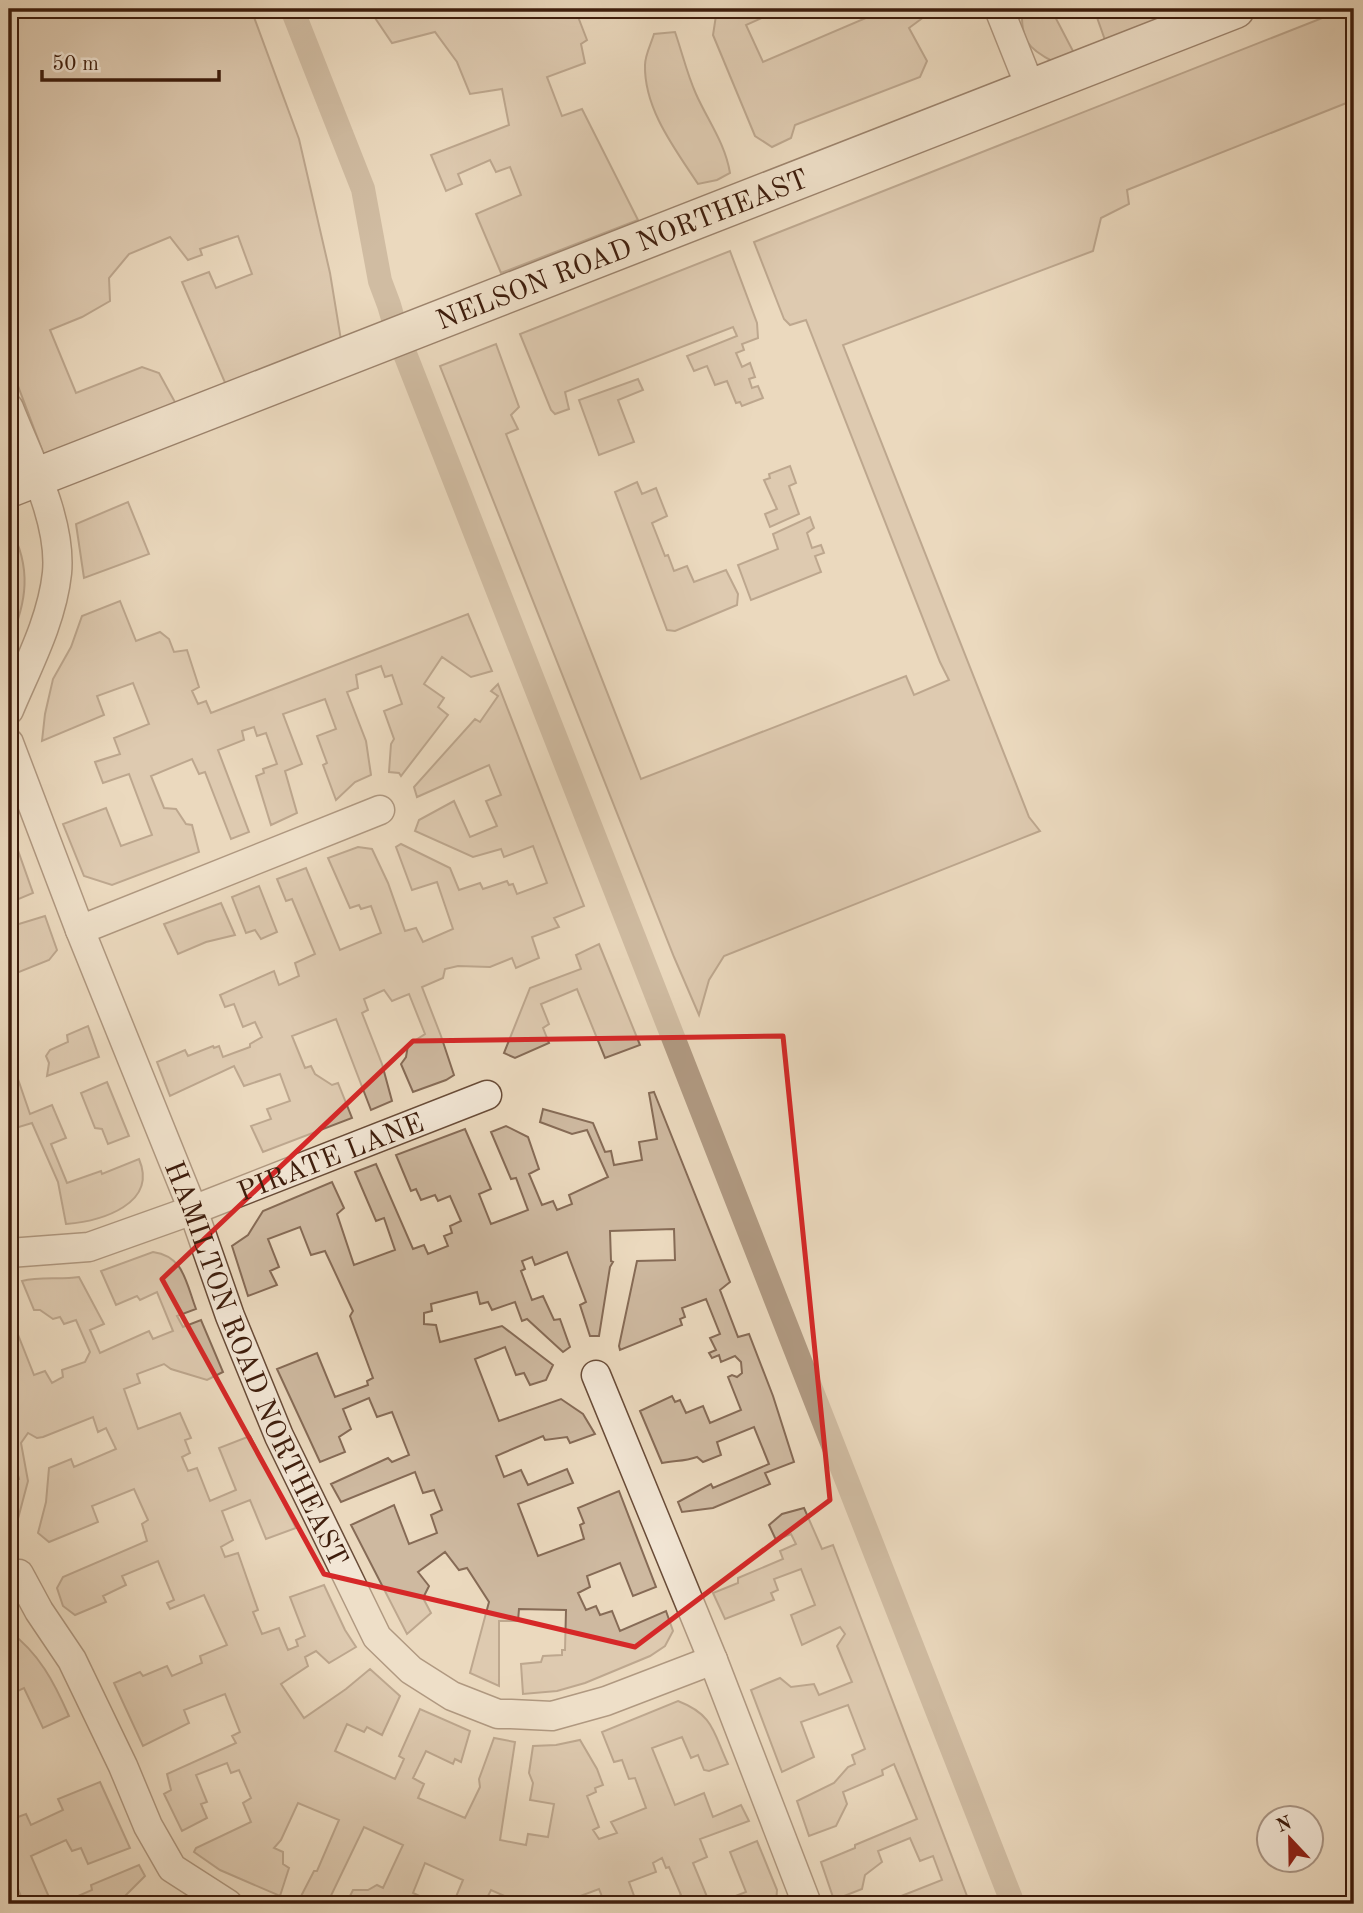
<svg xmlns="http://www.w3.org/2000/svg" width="1363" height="1913" viewBox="0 0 1363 1913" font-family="'Old Standard TT',serif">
<rect width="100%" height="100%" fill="#ebd9be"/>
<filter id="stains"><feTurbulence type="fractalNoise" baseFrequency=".00286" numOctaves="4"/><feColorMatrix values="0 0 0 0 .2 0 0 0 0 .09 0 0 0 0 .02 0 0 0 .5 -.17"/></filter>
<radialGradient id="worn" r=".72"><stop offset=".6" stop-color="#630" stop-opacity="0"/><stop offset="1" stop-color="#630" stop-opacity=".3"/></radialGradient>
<g fill="#ceb9a0" stroke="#866b56" stroke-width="2">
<path d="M 9,9 L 251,9 L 299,139 L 330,273 L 341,340 L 226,385 L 182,282 L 209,272 L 216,288 L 252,274 L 238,236 L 200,249 L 202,255 L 188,260 L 170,237 L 129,254 L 109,278 L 110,301 L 82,317 L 50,330 L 76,393 L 142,367 L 159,373 L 176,404 L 44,455 L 9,362 Z"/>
<path d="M 369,9 L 575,9 L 587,40 L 581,44 L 585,63 L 547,77 L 562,116 L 582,109 L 638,220 L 501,273 L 476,214 L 521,195 L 510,167 L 496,172 L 490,160 L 458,174 L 462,184 L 446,191 L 431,155 L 509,125 L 502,89 L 470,94 L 457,62 L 435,32 L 392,43 Z"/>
<path d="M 717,9 L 782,9 L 746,25 L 763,62 L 873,15 L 871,9 L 931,9 L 932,11 L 909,28 L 927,61 L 920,77 L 795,125 L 791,138 L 772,147 L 755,136 L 713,35 Z"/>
<path d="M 1022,9 L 1051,9 L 1074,53 L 1054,62 C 1026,48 1021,39 1022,9 Z"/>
<path d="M 1094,9 L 1209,9 L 1105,40 Z"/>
<path d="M 1345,9 L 1354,9 L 1354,100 L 1127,190 L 1129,204 L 1101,218 L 1093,251 L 843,345 L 1029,817 L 1040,831 L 724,956 L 709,980 L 699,1015 L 674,957 L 440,366 L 496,344 L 519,407 L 511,415 L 518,429 L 506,434 L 641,779 L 906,676 L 914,695 L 949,680 L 940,662 L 806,320 L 790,325 L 784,319 L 754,242 Z"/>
<path d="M 675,32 C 682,52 687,74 696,94 C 708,121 725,143 730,173 L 717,180 L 698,184 C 675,149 644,109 645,65 C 645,55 651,44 654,34 Z"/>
<path d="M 730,251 L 757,323 L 758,338 L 742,344 L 744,350 L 736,353 L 742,367 L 750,363 L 755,377 L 749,379 L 752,388 L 758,386 L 763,398 L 742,406 L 740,402 L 736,403 L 727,381 L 715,385 L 707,366 L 694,371 L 687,356 L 737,336 L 733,327 L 565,392 L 569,409 L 555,414 L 551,410 L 520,334 Z"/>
<path d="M 638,379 L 643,390 L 618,400 L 634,442 L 599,455 L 579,400 Z"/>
<path d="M 790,466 L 796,483 L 789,486 L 799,514 L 770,527 L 765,514 L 777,509 L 764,480 L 770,478 L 769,474 Z"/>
<path d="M 637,482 L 642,494 L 656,488 L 667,516 L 652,523 L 665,556 L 668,555 L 674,571 L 687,566 L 694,582 L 726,570 L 738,594 L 737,605 L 675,631 L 667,630 L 615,492 Z"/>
<path d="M 128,502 L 149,554 L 84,578 L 76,524 Z"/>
<path d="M 810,517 L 814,528 L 807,533 L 812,548 L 821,545 L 824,553 L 815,556 L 821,572 L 751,600 L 738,565 L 778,549 L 773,534 Z"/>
<path d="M 10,528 C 32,567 27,603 9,642 Z"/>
<path d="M 120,601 L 136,641 L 160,632 L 169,639 L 174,652 L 187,650 L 199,687 L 192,691 L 198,704 L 206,701 L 211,713 L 468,614 L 492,671 L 471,677 L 442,657 L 424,684 L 444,698 L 438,707 L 448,715 L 401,776 L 399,773 L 389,772 L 391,744 L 394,739 L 384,711 L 402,704 L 392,675 L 385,677 L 381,666 L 356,675 L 358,688 L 347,692 L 366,741 L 371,775 L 355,782 L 336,800 L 323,765 L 327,763 L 317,736 L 336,729 L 325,699 L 283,714 L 302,764 L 285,771 L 297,813 L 271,825 L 256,776 L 264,773 L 263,769 L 277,764 L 266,733 L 257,736 L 254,727 L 242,731 L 244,740 L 218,750 L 249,832 L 231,839 L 205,772 L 199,774 L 192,759 L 151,776 L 164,808 L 176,809 L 186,824 L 192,825 L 199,852 L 112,885 L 84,876 L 63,824 L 106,808 L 121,846 L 152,835 L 129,774 L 103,783 L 95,762 L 120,754 L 114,738 L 149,724 L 133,683 L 97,696 L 104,715 L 42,741 L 45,714 L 53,679 L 71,647 L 82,616 Z"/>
<path d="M 498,684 L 584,906 L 554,918 L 559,927 L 532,937 L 539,958 L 516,968 L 512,958 L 490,967 L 458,966 L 445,969 L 443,978 L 422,987 L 441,1036 L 454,1075 L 446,1080 L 413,1092 L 401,1064 L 406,1057 L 408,1045 L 425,1034 L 409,994 L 392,1001 L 384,990 L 364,999 L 368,1010 L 362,1013 L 382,1064 L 392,1101 L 371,1110 L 336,1019 L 292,1036 L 305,1068 L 311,1066 L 315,1074 L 332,1085 L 338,1083 L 352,1118 L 263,1152 L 251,1126 L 271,1119 L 267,1109 L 290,1101 L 280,1074 L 244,1086 L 234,1066 L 170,1096 L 157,1062 L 185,1050 L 188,1056 L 213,1046 L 214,1048 L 219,1046 L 223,1057 L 250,1047 L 250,1044 L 262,1037 L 255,1022 L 243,1027 L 234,1004 L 225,1007 L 220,995 L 274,971 L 279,985 L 299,976 L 295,963 L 315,954 L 292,899 L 286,901 L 277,879 L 306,868 L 340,950 L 381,933 L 371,906 L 361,909 L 359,905 L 350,908 L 328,858 L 358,847 L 372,849 L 388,883 L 405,931 L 416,928 L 423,942 L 453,929 L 437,882 L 412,890 L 396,847 L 401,844 L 450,868 L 459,890 L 480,883 L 483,889 L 507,881 L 509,885 L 513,884 L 517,894 L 547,883 L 533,846 L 504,857 L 501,849 L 473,857 L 415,831 L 419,820 L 454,801 L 470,837 L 497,826 L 486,801 L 501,795 L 489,765 L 417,797 L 414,787 L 475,719 L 480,722 L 498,696 L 491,691 Z"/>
<path d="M 9,825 L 33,893 L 14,901 L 9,898 Z"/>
<path d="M 259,886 L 277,932 L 261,939 L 255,930 L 246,933 L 232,897 Z"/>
<path d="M 221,903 L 235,935 L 206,942 L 178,954 L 164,924 Z"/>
<path d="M 45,916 L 57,950 L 49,960 L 14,974 L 9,961 L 9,927 Z"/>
<path d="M 599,944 L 640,1045 L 605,1058 L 577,989 L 541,1004 L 549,1024 L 543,1028 L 549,1043 L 515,1058 L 504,1053 L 530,988 L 581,969 L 576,955 Z"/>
<path d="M 88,1026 L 99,1057 L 47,1076 L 49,1063 L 46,1056 L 50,1050 L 68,1042 L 67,1035 Z"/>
<path d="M 9,1053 L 30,1114 L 52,1105 L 66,1138 L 51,1144 L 67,1183 L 101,1171 L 102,1174 L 139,1159 C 158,1204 102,1221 66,1224 L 58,1182 L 32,1123 L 9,1130 Z"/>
<path d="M 107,1082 L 129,1136 L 108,1144 L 102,1129 L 95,1128 L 81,1093 Z"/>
<path d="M 654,1092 L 730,1282 L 720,1290 L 738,1337 L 749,1334 L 773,1396 L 794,1462 L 765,1473 L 770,1484 L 713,1508 L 682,1512 L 678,1502 L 711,1484 L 713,1488 L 769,1464 L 754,1427 L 717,1442 L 721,1455 L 703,1462 L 697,1457 C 683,1462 675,1460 662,1463 L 640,1411 L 672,1396 L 675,1402 L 680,1400 L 686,1413 L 703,1406 L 710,1423 L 741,1410 L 728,1377 L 732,1375 L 737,1377 L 742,1373 L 741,1362 L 735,1356 L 721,1362 L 719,1355 L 712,1358 L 709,1353 L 716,1350 L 710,1338 L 720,1334 L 706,1299 L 682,1308 L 685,1317 L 680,1319 L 682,1325 L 620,1350 L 619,1346 L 637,1261 L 675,1260 L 674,1229 L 610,1231 L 611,1261 L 613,1262 L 610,1267 L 599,1336 L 590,1336 L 580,1305 L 586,1302 L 567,1252 L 535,1265 L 532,1257 L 522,1261 L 525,1269 L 521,1271 L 532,1300 L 543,1296 L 554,1320 L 560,1319 L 570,1347 L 563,1352 L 527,1319 L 522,1321 L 515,1302 L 492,1310 L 488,1302 L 480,1304 L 477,1292 L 431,1304 L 432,1311 L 424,1313 L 424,1324 L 436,1325 L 440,1342 L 502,1326 L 553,1365 L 546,1380 L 530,1385 L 524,1373 L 516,1375 L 505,1347 L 475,1359 L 499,1421 L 561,1399 L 583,1414 L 595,1434 L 570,1443 L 567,1437 L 545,1440 L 543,1436 L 496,1456 L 504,1477 L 521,1470 L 528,1485 L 567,1469 L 573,1483 L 518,1504 L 538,1556 L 584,1539 L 580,1525 L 584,1523 L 578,1508 L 619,1491 L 656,1587 L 633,1596 L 620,1563 L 587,1576 L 590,1587 L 578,1593 L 586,1610 L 596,1606 L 600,1615 L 612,1611 L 620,1631 L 666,1611 L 673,1631 L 665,1646 L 650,1656 L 585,1683 L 557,1691 L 523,1694 L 521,1664 L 541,1662 L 543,1656 L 562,1655 L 562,1650 L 565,1650 L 566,1610 L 519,1609 L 518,1621 L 499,1621 L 499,1686 L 470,1673 L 489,1602 L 467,1568 L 459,1570 L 445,1552 L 418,1572 L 429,1586 L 423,1598 L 431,1613 L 407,1634 L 351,1525 L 394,1505 L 409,1544 L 437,1533 L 431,1515 L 442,1510 L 434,1490 L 423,1493 L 415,1472 L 341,1502 L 331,1484 L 388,1458 L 392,1462 L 409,1455 L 392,1412 L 377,1417 L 369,1398 L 343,1409 L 351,1429 L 339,1437 L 345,1452 L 320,1462 L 277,1369 L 317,1353 L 335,1397 L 368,1385 L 367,1381 L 373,1378 L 350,1316 L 353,1311 L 325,1251 L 311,1255 L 300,1227 L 268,1239 L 279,1267 L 270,1271 L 277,1285 L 248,1296 L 232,1246 L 248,1235 L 263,1211 L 332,1182 L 344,1208 L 337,1214 L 354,1265 L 395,1250 L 384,1218 L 376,1221 L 355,1172 L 376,1164 L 413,1249 L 424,1245 L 428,1254 L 448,1246 L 444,1236 L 452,1233 L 450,1226 L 461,1221 L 450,1196 L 438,1201 L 435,1195 L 421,1200 L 416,1189 L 411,1191 L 396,1155 L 465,1129 L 491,1189 L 479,1194 L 491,1224 L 528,1210 L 516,1178 L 511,1179 L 491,1132 L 506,1126 L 528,1137 L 539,1169 L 529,1174 L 542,1205 L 553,1201 L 557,1210 L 572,1204 L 569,1195 L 608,1177 L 587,1130 L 572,1134 L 540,1122 L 543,1109 L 593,1123 L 605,1152 L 611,1151 L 614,1165 L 642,1160 L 639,1142 L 657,1139 L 649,1093 Z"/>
<path d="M 153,1252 C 184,1256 186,1283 196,1309 L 177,1316 L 183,1327 L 201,1320 L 223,1372 L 207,1380 L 171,1369 L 164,1364 L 137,1374 L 140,1383 L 124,1389 L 138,1429 L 180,1413 L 191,1438 L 185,1440 L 190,1453 L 182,1457 L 188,1471 L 197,1468 L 210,1501 L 236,1490 L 219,1448 L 250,1436 L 296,1528 L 266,1539 L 250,1500 L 222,1511 L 233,1540 L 221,1547 L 225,1557 L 238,1553 L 258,1610 L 253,1612 L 262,1634 L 279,1628 L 288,1650 L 298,1646 L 296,1640 L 305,1636 L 290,1597 L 324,1585 L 345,1630 L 356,1647 L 329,1663 L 316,1651 L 305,1657 L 308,1666 L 281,1684 L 304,1718 L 346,1689 L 370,1669 L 400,1696 L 382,1735 L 367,1727 L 364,1732 L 347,1724 L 335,1751 L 395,1779 L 404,1759 L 399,1756 L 420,1709 L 470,1731 L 461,1762 L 455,1759 L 453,1764 L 426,1751 L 413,1778 L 424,1784 L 418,1798 L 465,1818 L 480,1787 L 479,1779 L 494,1738 L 515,1742 L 500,1840 L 526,1845 L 528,1834 L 548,1837 L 554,1804 L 530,1800 L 533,1783 L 529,1773 L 533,1746 L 556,1745 L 580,1740 L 597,1769 L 603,1785 L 595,1788 L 596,1792 L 587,1796 L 599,1827 L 593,1830 L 599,1839 L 617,1833 L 611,1822 L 646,1808 L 635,1778 L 629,1779 L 622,1760 L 614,1762 L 602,1732 L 678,1701 C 714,1715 713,1732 728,1764 L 709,1771 L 704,1770 L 698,1755 L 691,1758 L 682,1737 L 652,1748 L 675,1805 L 704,1793 L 713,1817 L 741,1805 L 749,1821 L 700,1839 L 707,1857 L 693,1863 L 710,1904 L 677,1904 L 675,1898 L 681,1895 L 669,1867 L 666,1868 L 662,1858 L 653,1863 L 656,1872 L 629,1882 L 637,1904 L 605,1904 L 599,1889 L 559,1904 L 523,1904 L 491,1890 L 484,1904 L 453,1904 L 463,1880 L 425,1863 L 413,1893 L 426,1899 L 423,1904 L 346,1904 L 353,1890 L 368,1890 L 377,1885 L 383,1888 L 403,1845 L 364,1827 L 327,1904 L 297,1904 L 314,1871 L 317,1871 L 339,1820 L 298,1803 L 281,1840 L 274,1848 L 283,1852 L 283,1864 L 289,1868 L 280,1896 L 220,1870 L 194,1852 L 196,1848 L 251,1822 L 243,1803 L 251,1798 L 239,1770 L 231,1773 L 227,1763 L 196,1775 L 207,1802 L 201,1804 L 207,1818 L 182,1831 L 164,1794 L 171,1790 L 167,1774 L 236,1743 L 232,1736 L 240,1732 L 225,1694 L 184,1710 L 189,1723 L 143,1746 L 114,1683 L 140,1672 L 143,1676 L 167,1666 L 172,1676 L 202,1663 L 200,1656 L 227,1645 L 204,1595 L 170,1609 L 167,1603 L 174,1600 L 158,1561 L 122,1576 L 126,1585 L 103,1596 L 106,1602 L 75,1615 L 63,1606 L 57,1588 L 63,1577 L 147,1541 L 142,1524 L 148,1520 L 134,1489 L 92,1506 L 98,1522 L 49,1542 L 38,1533 L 46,1502 L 49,1468 L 71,1459 L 74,1467 L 116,1449 L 106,1428 L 98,1432 L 93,1417 L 43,1437 L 37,1438 L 28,1433 L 21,1443 L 28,1481 L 15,1530 L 9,1533 L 9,1482 L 19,1479 L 9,1440 L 9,1375 L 18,1371 L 9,1345 L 9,1312 L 34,1375 L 45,1371 L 52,1383 L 63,1377 L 62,1370 L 85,1362 L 90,1352 L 76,1320 L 64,1324 L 60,1317 L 53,1319 L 40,1310 L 34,1310 L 22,1281 C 40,1276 60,1280 79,1277 L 104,1324 L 90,1330 L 100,1353 L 149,1331 L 153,1339 L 173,1331 L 157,1292 L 140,1300 L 137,1296 L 116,1305 L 101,1271 Z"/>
<path d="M 804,1508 L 822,1549 L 833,1545 L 970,1904 L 881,1904 L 942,1880 L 933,1856 L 920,1861 L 910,1838 L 878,1851 L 882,1862 L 865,1875 L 862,1889 L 834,1900 L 821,1862 L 855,1848 L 855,1845 L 917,1819 L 894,1764 L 882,1770 L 883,1775 L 843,1792 L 847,1804 L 836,1826 L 809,1836 L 797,1801 L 834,1783 L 848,1767 L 855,1764 L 852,1755 L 865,1749 L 848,1705 L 801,1722 L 814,1757 L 782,1772 L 751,1690 L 780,1678 L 791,1687 L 814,1684 L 819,1695 L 852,1682 L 837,1646 L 845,1634 L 840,1627 L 802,1645 L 791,1615 L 815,1605 L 801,1569 L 774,1579 L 778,1590 L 771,1593 L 774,1600 L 725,1619 L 713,1593 L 738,1583 L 738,1578 L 783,1559 L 780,1551 L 796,1544 L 791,1534 L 776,1540 L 769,1525 L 782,1514 Z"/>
<path d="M 9,1631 C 39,1653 54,1682 69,1716 L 43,1728 L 24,1688 L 9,1695 Z"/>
<path d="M 100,1782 L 130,1848 L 88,1864 L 81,1848 L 72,1851 L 66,1840 L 31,1856 L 52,1904 L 24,1904 L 9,1867 L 9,1817 L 10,1820 L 26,1814 L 31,1825 L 63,1810 L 58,1799 Z"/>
<path d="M 757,1841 L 777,1890 L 776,1904 L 715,1904 L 746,1892 L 730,1852 Z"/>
<path d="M 139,1865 L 145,1876 L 117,1904 L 60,1904 L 92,1890 L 91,1885 Z"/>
</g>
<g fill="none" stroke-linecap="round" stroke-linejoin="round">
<path stroke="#b09981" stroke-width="24" d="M 292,9 L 363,189 L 380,281 L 389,305 L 398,336 L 1013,1904"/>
<g stroke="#694c38" stroke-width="31">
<g id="street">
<path d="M 999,9 L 1031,89"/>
<path d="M 9,408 C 28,457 62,520 57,573 C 52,621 27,667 9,710"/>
<path id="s1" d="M 9,743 L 80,930 L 193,1210 L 230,1316 L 279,1436 L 377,1637 L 411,1670 L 452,1696 L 498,1714 L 511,1714 L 552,1716 L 606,1701 L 713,1660"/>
<path d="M 80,930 L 380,810"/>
<path id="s2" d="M 9,1253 L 89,1247 L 193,1210 L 487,1095"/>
<path d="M 596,1375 L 713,1660 L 807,1904"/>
<path d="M 9,1576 L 19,1574 L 39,1611 L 72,1660 L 123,1766 L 148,1826 L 172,1868 L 228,1904"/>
</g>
</g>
<g stroke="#3e1d0c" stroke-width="41">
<g id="secondary">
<path id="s3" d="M 9,488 L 1235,9"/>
</g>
</g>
<use href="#street" stroke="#f2e6d5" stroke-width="28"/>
<use href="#secondary" stroke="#f2e6d5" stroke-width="38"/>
</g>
<path d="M0 0H1363V1913H0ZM 783,1036 L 830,1500 L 635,1647 L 324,1574 L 162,1279 L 413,1041 Z" fill="#ebd9be" fill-opacity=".55" fill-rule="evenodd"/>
<path fill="none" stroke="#d62828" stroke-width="5" stroke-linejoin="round" d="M 783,1036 L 830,1500 L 635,1647 L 324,1574 L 162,1279 L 413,1041 Z"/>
<g text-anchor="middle" stroke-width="7" stroke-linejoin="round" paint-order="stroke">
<g font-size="28" fill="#3e1d0c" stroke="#f2e6d5">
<text dy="10" stroke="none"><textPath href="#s3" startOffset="658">NELSON ROAD NORTHEAST</textPath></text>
<text dy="10" stroke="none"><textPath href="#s2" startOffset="338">PIRATE LANE</textPath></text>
<text dy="10" stroke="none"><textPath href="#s1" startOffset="668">HAMILTON ROAD NORTHEAST</textPath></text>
</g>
</g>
<rect width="1363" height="1913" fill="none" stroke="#ebd9be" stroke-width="35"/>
<rect x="10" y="10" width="1342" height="1892" fill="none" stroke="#3e1d0c" stroke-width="3.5"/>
<rect x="18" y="18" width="1328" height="1878" fill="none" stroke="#3e1d0c" stroke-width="2"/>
<g transform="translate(1290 1839) rotate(338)"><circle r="33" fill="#f2e6d5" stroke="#aa9685" stroke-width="2"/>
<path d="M0-5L12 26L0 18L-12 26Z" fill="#8f2418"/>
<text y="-10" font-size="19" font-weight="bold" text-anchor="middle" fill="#3e1d0c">N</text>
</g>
<path d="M42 70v10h177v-10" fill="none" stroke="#3e1d0c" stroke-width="3.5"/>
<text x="52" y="70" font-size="21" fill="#3e1d0c" stroke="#f2e6d5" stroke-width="5" paint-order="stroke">50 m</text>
<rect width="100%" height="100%" filter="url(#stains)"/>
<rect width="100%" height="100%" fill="url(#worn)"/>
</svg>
